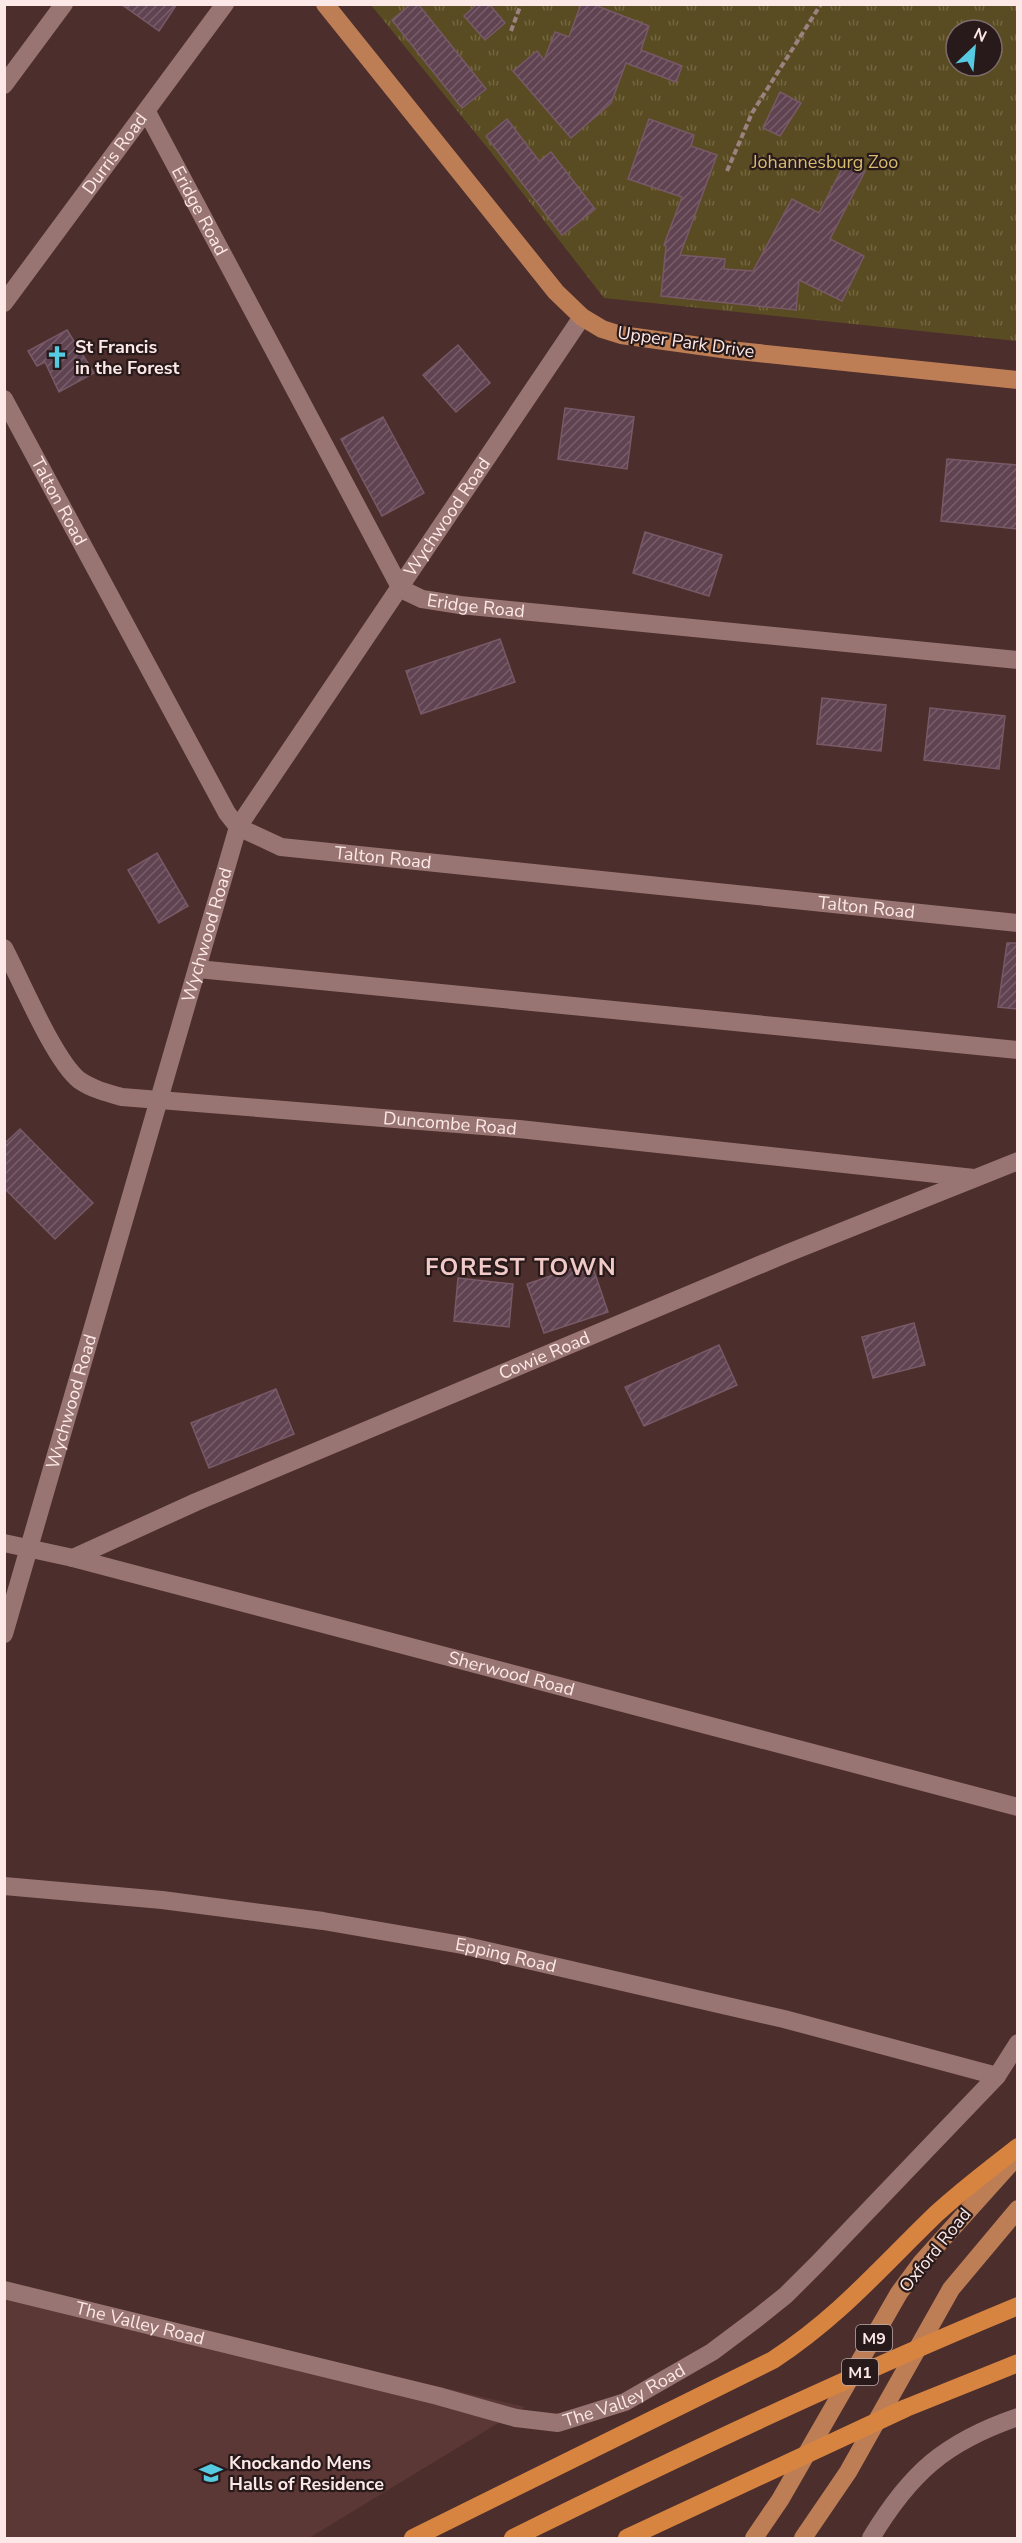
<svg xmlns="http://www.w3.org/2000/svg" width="1022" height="2543" viewBox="0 0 1022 2543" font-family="'Nunito Sans',sans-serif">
<defs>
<pattern id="park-tufts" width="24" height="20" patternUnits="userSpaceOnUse" patternTransform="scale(1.5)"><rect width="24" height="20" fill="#5a4c22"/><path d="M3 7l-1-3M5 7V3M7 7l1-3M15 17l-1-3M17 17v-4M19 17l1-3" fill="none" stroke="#736642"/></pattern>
<pattern id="building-hatch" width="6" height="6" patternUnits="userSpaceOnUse" patternTransform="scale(1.5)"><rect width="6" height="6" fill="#604351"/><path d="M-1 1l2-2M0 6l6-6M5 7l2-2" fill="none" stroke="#785e6a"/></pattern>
</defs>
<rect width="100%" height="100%" fill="#4c2e2c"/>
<path fill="#5b3735" d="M 5,2283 L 525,2407 L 309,2538 L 5,2538 Z"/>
<path fill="url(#park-tufts)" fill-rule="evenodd" d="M 371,5 L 1017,5 L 1017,341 L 604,298 L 490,151 ZM 956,30 L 992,30 L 992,66 L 956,66 Z"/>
<g fill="url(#building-hatch)" stroke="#775967" stroke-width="1.5">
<path d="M 121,4 L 177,4 L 159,31 Z"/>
<path d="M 411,4 L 418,4 L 486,89 L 462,108 L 392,20 Z"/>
<path d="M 477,4 L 489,4 L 505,23 L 485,40 L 464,16 Z"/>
<path d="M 581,4 L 592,4 L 649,26 L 641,50 L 682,66 L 676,82 L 626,63 L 611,103 L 571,138 L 513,71 L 537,51 L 544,60 L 555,32 L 569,37 Z"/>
<path d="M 780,92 L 801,103 L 780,136 L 763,128 Z"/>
<path d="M 507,119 L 539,161 L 551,152 L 595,209 L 562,235 L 486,136 Z"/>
<path d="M 649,119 L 694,135 L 691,146 L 717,155 L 680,255 L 725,259 L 724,269 L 753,271 L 792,199 L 819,213 L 846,161 L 865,171 L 830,239 L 864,256 L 842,301 L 799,280 L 796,310 L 661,296 L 666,246 L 664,245 L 682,197 L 628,179 Z"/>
<path d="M 67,330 L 94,373 L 59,392 L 45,362 L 37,366 L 28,351 Z"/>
<path d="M 458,345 L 490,383 L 456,412 L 423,375 Z"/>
<path d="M 565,408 L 634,417 L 627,469 L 558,459 Z"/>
<path d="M 383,417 L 424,493 L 382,516 L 341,439 Z"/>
<path d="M 947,459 L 1017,465 L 1017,529 L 941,521 Z"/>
<path d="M 645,532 L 722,555 L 709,596 L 633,573 Z"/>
<path d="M 500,639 L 515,682 L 421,714 L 406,671 Z"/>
<path d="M 822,698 L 886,705 L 881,751 L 817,744 Z"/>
<path d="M 930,708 L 1005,716 L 999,769 L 924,760 Z"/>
<path d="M 157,853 L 188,906 L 159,923 L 128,870 Z"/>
<path d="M 1007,943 L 1017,943 L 1017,1009 L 998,1007 Z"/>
<path d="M 20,1129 L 93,1203 L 55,1239 L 4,1188 L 4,1144 Z"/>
<path d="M 591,1262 L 608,1312 L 544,1333 L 527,1284 Z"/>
<path d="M 458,1278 L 513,1284 L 509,1327 L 454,1321 Z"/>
<path d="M 914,1323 L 925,1365 L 873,1378 L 862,1337 Z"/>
<path d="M 719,1345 L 737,1385 L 644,1426 L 625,1387 Z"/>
<path d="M 276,1389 L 294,1434 L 209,1468 L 191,1423 Z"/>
</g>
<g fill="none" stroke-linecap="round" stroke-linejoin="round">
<g stroke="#9b8280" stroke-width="4" stroke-dasharray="6 3" stroke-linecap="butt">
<path d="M 511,31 L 521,4"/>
<path d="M 727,171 L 752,113 L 821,4"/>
</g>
<g stroke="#987572" stroke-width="18">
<path d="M 4,85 L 64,4"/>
<path id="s1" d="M 147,112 L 401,589 L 422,599 L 460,605 L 1018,660"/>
<path id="s2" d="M 4,303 L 225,4"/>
<path id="s3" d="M 4,399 L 227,813 L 238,827 L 281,847 L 1018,923"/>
<path id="s4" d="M 4,948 C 21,980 54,1060 79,1080 C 92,1089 107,1093 122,1097 L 519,1129 L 974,1178"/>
<path d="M 198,969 L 1018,1050"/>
<path id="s5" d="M 4,1543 L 73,1558 L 1018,1807"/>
<path id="s6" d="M 73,1558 L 196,1502 L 788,1253 L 1018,1161"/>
<path id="s7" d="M 4,1634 L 238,827 L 582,317"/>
<path id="s8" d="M 4,1886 L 162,1900 L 323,1921 L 462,1945 L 784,2019 L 997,2076"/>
<path id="s9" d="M 4,2290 L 438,2396 L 516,2418 L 558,2423 L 625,2402 L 712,2352 L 756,2319 L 786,2295 L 819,2262 L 997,2076 L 1018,2043"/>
<path d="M 871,2538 C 910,2473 945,2442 1018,2417"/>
</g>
<g stroke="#be7e55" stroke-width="18">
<path d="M 325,4 L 556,292 L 582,317 L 602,329 L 621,335 L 729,350 L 1018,380"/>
<path d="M 754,2538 L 780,2500 L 899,2293 L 921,2263 L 1018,2155"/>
<path d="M 803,2538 L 848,2472 L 951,2289 L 1018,2209"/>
</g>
<g stroke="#d88441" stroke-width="18">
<path d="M 413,2538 L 773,2360 C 840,2316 880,2268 936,2214 C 962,2190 990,2169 1018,2147"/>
<path d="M 513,2538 C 679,2456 846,2377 1018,2306"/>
<path d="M 627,2538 L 906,2408 L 1018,2363"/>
</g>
</g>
<defs>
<g id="church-bare" transform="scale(1.8)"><path d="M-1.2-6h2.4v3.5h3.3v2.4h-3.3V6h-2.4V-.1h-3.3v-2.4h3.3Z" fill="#55cae0" stroke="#281a1a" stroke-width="2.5" paint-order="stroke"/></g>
<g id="university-bare" transform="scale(1.8)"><path d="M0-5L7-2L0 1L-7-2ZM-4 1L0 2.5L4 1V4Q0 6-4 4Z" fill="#55cae0" stroke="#281a1a" stroke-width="2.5" paint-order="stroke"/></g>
</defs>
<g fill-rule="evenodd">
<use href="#church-bare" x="57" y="357"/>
<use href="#university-bare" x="211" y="2473"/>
</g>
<g text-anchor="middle" stroke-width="4.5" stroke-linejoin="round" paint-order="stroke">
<g fill="#281a1a" stroke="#bcaaaa" stroke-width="1.5">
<rect x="856" y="2325" width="36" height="26" rx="4.5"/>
<rect x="842" y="2359" width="36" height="26" rx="4.5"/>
</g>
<g font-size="16" font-weight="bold" fill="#fce8e7">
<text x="874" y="2344">M9</text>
<text x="860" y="2378">M1</text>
</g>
<g font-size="18" fill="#fce8e7" stroke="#281a1a">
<text dy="6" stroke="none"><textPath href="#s2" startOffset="186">Durris Road</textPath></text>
<text dy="6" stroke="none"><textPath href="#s1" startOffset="112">Eridge Road</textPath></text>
<text transform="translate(686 342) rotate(8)" y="6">Upper Park Drive</text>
<text dy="6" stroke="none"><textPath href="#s3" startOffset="116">Talton Road</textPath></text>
<text dy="6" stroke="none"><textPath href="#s7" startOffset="1214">Wychwood Road</textPath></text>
<text dy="6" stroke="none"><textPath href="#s1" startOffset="618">Eridge Road</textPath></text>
<text dy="6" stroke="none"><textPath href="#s3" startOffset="638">Talton Road</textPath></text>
<text dy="6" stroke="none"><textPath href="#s3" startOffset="1124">Talton Road</textPath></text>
<text dy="6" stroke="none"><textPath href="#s7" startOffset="728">Wychwood Road</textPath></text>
<text dy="6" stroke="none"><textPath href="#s4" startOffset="528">Duncombe Road</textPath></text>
<text dy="6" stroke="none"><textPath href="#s6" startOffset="513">Cowie Road</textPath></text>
<text dy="6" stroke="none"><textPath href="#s7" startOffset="242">Wychwood Road</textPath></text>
<text dy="6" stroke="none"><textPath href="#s5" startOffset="524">Sherwood Road</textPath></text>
<text dy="6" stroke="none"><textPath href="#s8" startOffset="507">Epping Road</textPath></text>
<text transform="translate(935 2250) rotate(-51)" y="6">Oxford Road</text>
<text dy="6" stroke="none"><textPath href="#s9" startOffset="140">The Valley Road</textPath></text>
<text dy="6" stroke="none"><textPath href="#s9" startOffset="642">The Valley Road</textPath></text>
</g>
<g font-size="18" fill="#d7bc70" stroke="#281a1a">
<text x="825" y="168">Johannesburg Zoo</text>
</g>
<g font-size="18" font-weight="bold" fill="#fce8e7" stroke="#281a1a" text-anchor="start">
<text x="75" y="353">St Francis<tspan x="75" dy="21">in the Forest</tspan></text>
<text x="229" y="2469">Knockando Mens<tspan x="229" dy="21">Halls of Residence</tspan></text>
</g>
<g font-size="24" font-weight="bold" letter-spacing="1.5" fill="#f1cac7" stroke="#281a1a">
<text x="521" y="1275">FOREST TOWN</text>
</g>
</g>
<rect width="1022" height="2543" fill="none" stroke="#fce8e7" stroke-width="12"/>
<g transform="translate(974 48) rotate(26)"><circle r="28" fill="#281a1a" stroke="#7d6c6c" stroke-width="1.5"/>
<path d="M0-4.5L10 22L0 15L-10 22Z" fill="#55cae0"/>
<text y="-9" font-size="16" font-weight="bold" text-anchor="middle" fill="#fce8e7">N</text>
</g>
</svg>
